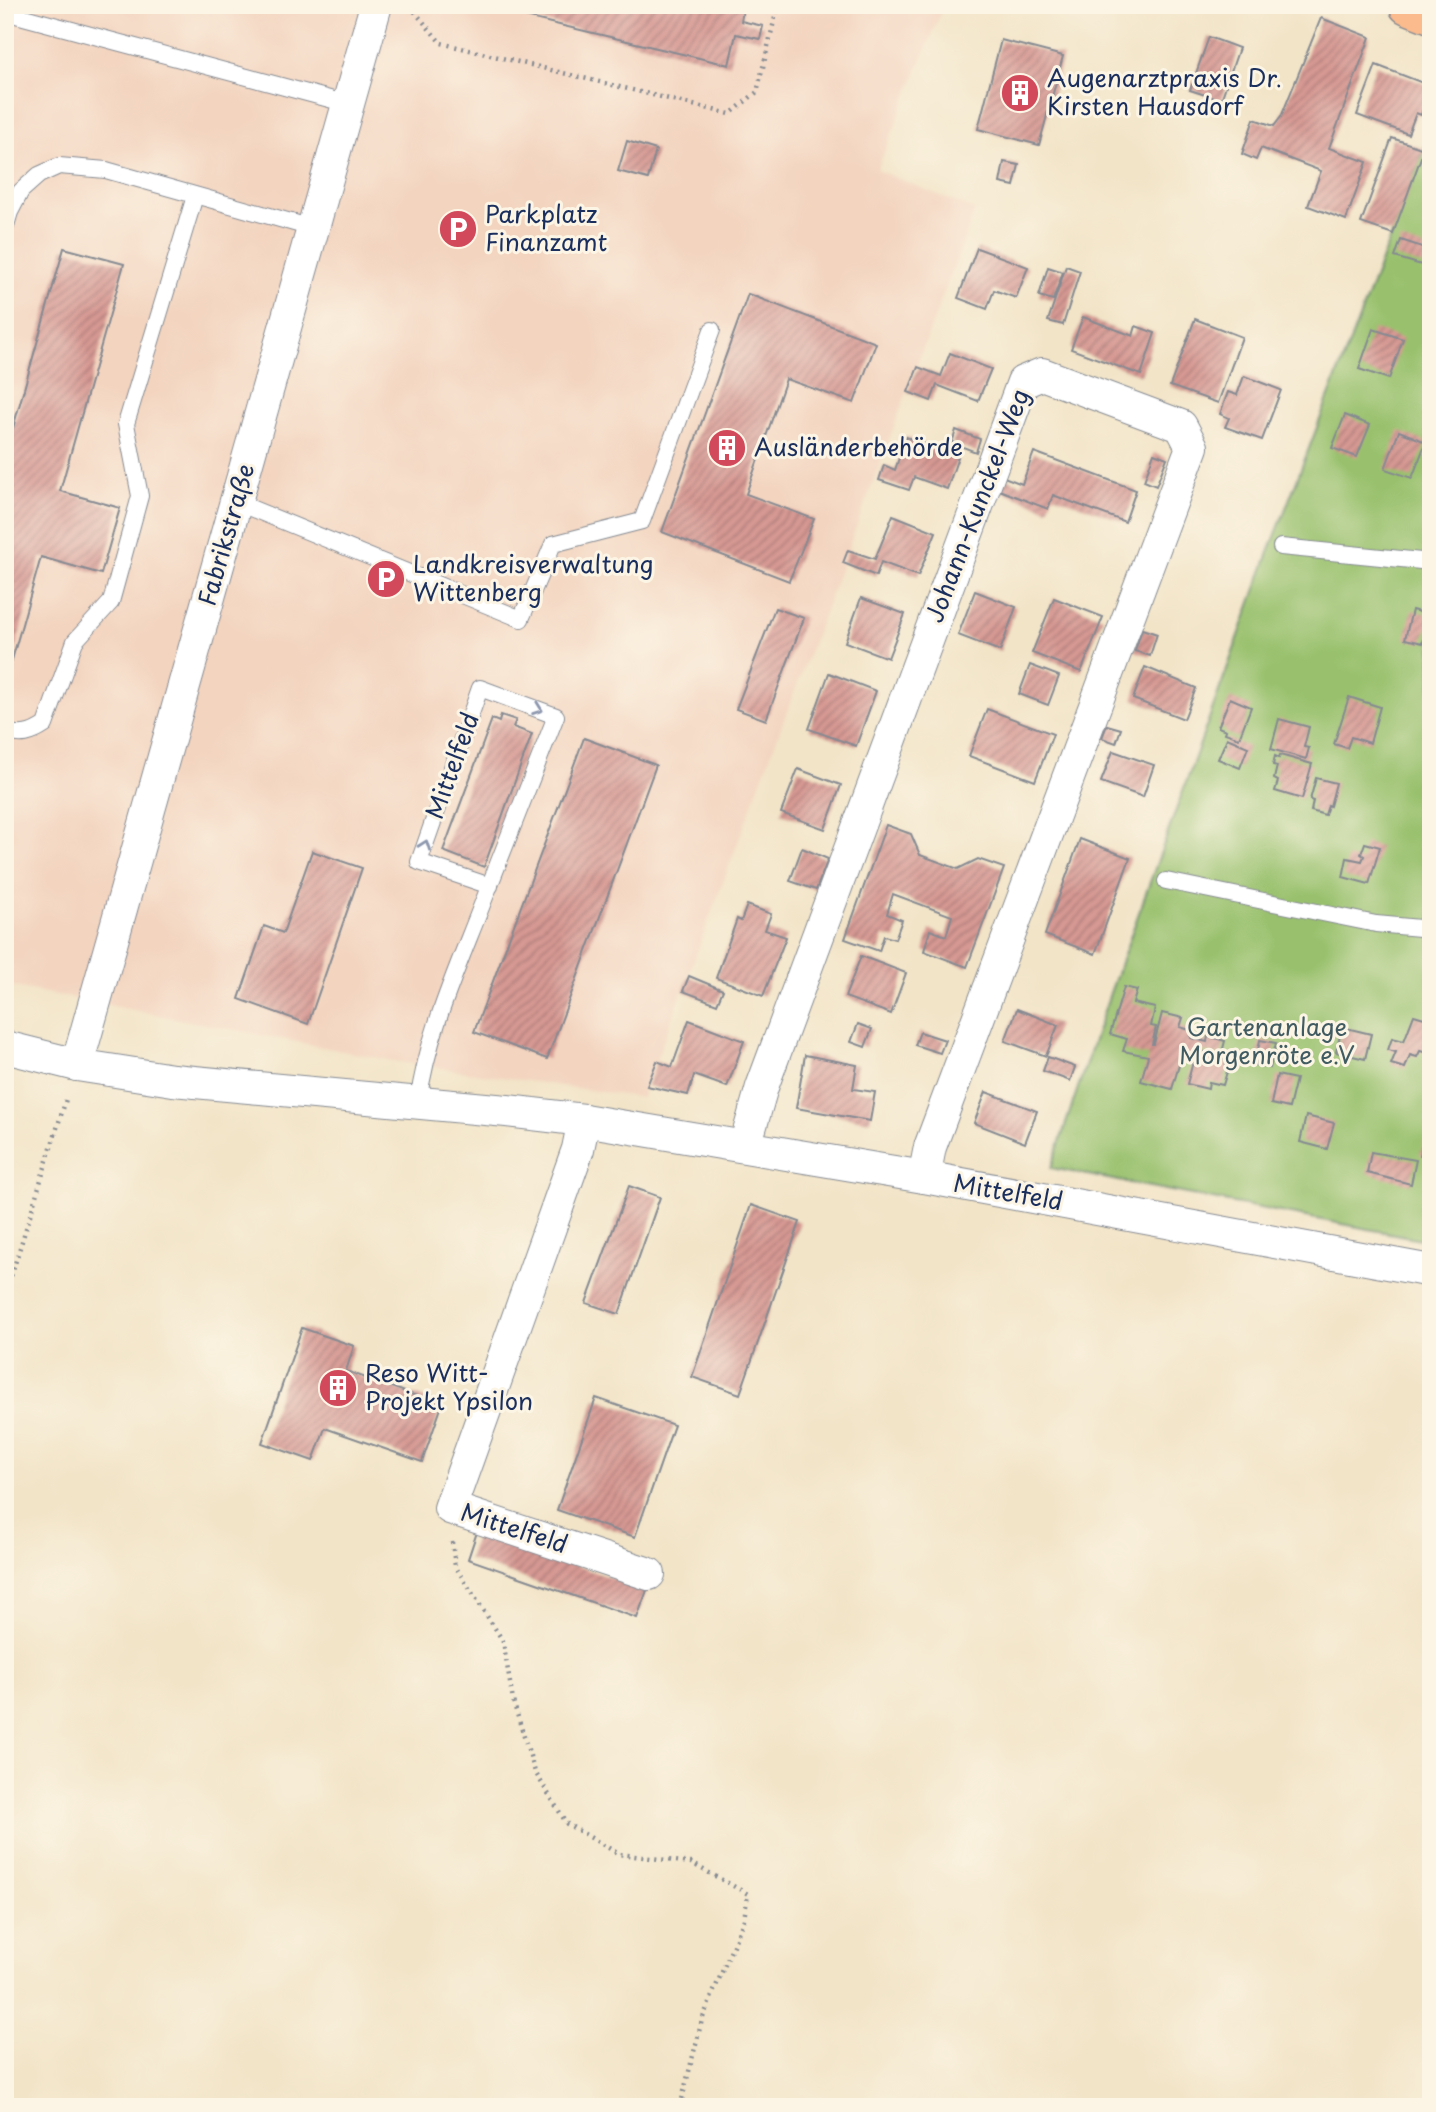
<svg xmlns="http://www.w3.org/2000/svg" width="1436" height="2112" viewBox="0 0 1436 2112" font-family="'Playpen Sans',sans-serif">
<defs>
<pattern id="building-hatch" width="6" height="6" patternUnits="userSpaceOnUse" patternTransform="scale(1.75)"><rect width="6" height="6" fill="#d79993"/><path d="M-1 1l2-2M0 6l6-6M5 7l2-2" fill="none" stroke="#ae7d7b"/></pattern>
</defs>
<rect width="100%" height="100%" fill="#fcf5e5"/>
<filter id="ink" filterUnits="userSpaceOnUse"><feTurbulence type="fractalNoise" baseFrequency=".0143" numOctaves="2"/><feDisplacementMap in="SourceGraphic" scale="14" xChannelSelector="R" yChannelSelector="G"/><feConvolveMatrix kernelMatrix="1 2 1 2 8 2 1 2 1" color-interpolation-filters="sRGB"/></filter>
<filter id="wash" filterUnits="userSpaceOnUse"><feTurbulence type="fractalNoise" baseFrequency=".00686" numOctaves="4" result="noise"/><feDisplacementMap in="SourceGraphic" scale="28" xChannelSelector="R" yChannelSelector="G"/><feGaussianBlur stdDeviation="1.57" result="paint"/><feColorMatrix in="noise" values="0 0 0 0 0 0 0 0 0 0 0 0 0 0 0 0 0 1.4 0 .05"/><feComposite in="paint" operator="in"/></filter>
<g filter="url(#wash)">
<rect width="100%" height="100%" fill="#f2e4c7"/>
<path fill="#f3d4bf" d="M 5,5 L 944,5 L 877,170 L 975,210 L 642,1098 L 399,1062 L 5,985 Z"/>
<path fill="#99c16d" stroke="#5a7866" stroke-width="2" d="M 1431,131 L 1431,1241 L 1051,1168 L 1110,993 L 1271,547 Z"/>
<g id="blocks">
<g fill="url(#building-hatch)">
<path d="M 475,5 L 744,5 L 741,21 L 763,26 L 760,39 L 736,34 L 729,65 Z"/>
<path d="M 1321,18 L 1370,37 L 1329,148 L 1367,162 L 1346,220 L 1308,206 L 1321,171 L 1261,148 L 1256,160 L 1242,154 L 1254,119 L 1274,126 L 1281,117 Z"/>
<path d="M 1209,37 L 1239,48 L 1221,100 L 1190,90 Z"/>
<path d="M 1001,40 L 1063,56 L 1039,145 L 978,129 Z"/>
<path d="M 1376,65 L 1431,86 L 1421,115 L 1416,113 L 1408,134 L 1357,115 Z"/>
<path d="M 1392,138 L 1424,149 L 1393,234 L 1361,223 Z"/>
<path d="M 627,141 L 656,150 L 648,179 L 618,171 Z"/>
<path d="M 1004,162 L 1019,165 L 1014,186 L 1000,183 Z"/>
<path d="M 1401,240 L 1431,250 L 1431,268 L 1395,257 Z"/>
<path d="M 64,248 L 124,264 L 60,491 L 120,508 L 101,574 L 41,557 L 6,681 L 5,456 Z"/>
<path d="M 977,248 L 1028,267 L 1016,298 L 994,290 L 987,309 L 958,298 Z"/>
<path d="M 1066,266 L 1080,271 L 1063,325 L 1048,321 Z"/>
<path d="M 1048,267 L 1063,272 L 1053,300 L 1039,296 Z"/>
<path d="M 748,294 L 876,343 L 854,403 L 786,379 L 746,494 L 814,519 L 789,581 L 662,532 Z"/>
<path d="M 1083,317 L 1133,336 L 1136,326 L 1155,333 L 1141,375 L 1071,349 Z"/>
<path d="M 1195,319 L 1242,337 L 1218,403 L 1170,386 Z"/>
<path d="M 1373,329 L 1403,339 L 1389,379 L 1359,369 Z"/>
<path d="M 950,353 L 991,369 L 978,401 L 937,385 L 931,401 L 908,392 L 918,367 L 941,376 Z"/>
<path d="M 1244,376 L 1281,390 L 1262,440 L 1225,427 L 1229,418 L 1220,414 L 1228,392 L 1237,395 Z"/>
<path d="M 1345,415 L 1370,425 L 1357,457 L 1332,448 Z"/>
<path d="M 956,430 L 980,439 L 976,452 L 952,443 Z"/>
<path d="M 1399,431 L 1426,442 L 1412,478 L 1385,469 Z"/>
<path d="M 906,437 L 958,457 L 947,489 L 914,477 L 909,490 L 879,480 L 884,465 L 895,470 Z"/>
<path d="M 1034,452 L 1136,490 L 1125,522 L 1053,495 L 1048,509 L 999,490 L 1004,477 L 1022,484 Z"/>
<path d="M 1154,453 L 1167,458 L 1156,486 L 1144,481 Z"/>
<path d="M 893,515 L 936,532 L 918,576 L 881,562 L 876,576 L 843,563 L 848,550 L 875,559 Z"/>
<path d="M 975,591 L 1016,607 L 1000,651 L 958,635 Z"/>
<path d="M 861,598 L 905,614 L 888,658 L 845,642 Z"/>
<path d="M 1054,598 L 1103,617 L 1081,672 L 1032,653 Z"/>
<path d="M 1431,605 L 1431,629 L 1427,628 L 1423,643 L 1405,639 L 1412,610 L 1427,614 Z"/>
<path d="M 775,608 L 804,618 L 766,720 L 736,709 Z"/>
<path d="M 1142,629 L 1157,634 L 1150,656 L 1135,651 Z"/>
<path d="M 1030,665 L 1059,676 L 1048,705 L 1019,694 Z"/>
<path d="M 1145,667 L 1196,688 L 1184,719 L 1133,699 Z"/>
<path d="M 829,673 L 876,691 L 856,746 L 809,729 Z"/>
<path d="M 1349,697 L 1380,707 L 1370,743 L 1351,737 L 1347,748 L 1334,744 Z"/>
<path d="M 1230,698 L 1251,707 L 1239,738 L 1225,733 L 1226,730 L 1218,727 Z"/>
<path d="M 987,709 L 1053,734 L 1035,781 L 969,756 Z"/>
<path d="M 501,715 L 516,720 L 513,727 L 532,734 L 484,867 L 443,851 L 492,719 L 499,722 Z"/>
<path d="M 1279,719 L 1309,727 L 1304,747 L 1309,748 L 1306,759 L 1271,749 Z"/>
<path d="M 1107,725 L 1121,729 L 1116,743 L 1102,738 Z"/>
<path d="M 584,738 L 656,765 L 547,1059 L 474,1032 Z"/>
<path d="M 1227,738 L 1248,747 L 1240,768 L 1218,759 Z"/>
<path d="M 1113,751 L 1154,765 L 1143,797 L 1101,782 Z"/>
<path d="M 1280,755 L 1312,764 L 1302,799 L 1275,791 L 1278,781 L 1274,779 L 1277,766 L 1273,765 L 1275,756 L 1279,758 Z"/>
<path d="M 798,769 L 841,785 L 825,829 L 781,813 Z"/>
<path d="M 1316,778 L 1336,783 L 1330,806 L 1328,805 L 1325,815 L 1311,811 L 1313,801 L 1310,800 Z"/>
<path d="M 886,825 L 911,834 L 920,855 L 958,869 L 978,859 L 1004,868 L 967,967 L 924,951 L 930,930 L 946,936 L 952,916 L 893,894 L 887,914 L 902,920 L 895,939 L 884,936 L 879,951 L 845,939 Z"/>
<path d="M 1080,839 L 1130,858 L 1095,954 L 1045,935 Z"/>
<path d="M 1365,843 L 1380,847 L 1369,884 L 1343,877 L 1347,858 L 1362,861 L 1364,856 L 1361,854 Z"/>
<path d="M 802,848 L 828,859 L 816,890 L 790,881 Z"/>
<path d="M 312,851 L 362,868 L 308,1024 L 239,999 L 264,926 L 283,933 Z"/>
<path d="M 747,905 L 771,914 L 765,930 L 786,937 L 763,996 L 716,978 L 737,919 L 741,921 Z"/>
<path d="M 861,956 L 906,973 L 891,1014 L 845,997 Z"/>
<path d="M 689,976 L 723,990 L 717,1004 L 683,991 Z"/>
<path d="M 1124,987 L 1137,990 L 1133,1003 L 1155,1008 L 1151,1026 L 1156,1027 L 1152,1044 L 1154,1044 L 1162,1013 L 1183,1018 L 1180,1027 L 1193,1031 L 1191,1038 L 1207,1042 L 1208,1036 L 1225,1041 L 1221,1056 L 1195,1050 L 1195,1053 L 1227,1060 L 1226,1064 L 1229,1065 L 1223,1085 L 1209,1082 L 1208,1089 L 1187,1084 L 1194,1058 L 1182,1055 L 1172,1089 L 1141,1081 L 1148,1056 L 1123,1051 L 1127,1039 L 1110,1034 Z"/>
<path d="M 1017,1009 L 1058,1025 L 1046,1056 L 1005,1041 Z"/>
<path d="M 1414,1015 L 1431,1020 L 1431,1054 L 1420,1051 L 1417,1057 L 1410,1055 L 1405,1068 L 1391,1064 L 1396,1052 L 1388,1050 L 1392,1038 L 1404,1041 Z"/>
<path d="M 689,1020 L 744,1041 L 727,1087 L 694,1075 L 688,1095 L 647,1086 L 657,1061 L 672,1067 Z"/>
<path d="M 858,1024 L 872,1029 L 865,1047 L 851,1042 Z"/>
<path d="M 1342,1027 L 1371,1034 L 1365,1059 L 1336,1052 Z"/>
<path d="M 920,1032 L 945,1040 L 940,1053 L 915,1045 Z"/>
<path d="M 1260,1040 L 1276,1043 L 1270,1068 L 1255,1065 Z"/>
<path d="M 805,1055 L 857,1065 L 853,1089 L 875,1092 L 870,1121 L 796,1108 Z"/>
<path d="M 1048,1057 L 1075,1067 L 1070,1081 L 1043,1071 Z"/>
<path d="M 1277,1075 L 1296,1079 L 1289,1108 L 1271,1104 Z"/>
<path d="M 986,1092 L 1037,1111 L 1025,1143 L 974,1123 Z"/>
<path d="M 1306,1116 L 1334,1123 L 1327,1149 L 1300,1142 Z"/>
<path d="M 1424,1140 L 1431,1141 L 1431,1157 L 1420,1155 Z"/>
<path d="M 1371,1152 L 1416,1160 L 1411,1184 L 1367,1173 Z"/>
<path d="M 629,1186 L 660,1197 L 619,1314 L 586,1303 Z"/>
<path d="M 751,1205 L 800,1222 L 740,1394 L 692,1377 Z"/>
<path d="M 302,1328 L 354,1346 L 346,1371 L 442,1405 L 422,1462 L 325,1428 L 313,1461 L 262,1443 Z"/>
<path d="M 596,1398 L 674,1425 L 635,1537 L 557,1510 Z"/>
<path d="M 477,1532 L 647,1590 L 637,1618 L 468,1559 Z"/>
</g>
</g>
</g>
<g filter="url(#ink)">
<use href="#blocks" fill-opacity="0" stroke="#868a92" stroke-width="2"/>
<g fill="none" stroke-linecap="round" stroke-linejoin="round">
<g stroke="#868a92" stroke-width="18">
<g id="service">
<path d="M 5,12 L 348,104"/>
<path d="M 5,229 L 10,212 L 21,191 L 39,175 L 59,166 L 106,170 L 312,228"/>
<path d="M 236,502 L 521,619 L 553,544 L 642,521 L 712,330"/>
<path d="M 1281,547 L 1431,562"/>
<path d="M 5,732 C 22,736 30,735 45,725 L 75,641 L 111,602 L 140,496 L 126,424 L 195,196"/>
<path d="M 1166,881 L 1376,924 L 1431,929"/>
<path d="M 418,1103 C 427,1037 454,976 478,915 C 504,849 530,782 556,716 L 480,688 L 419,862 L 490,886"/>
</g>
</g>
<g stroke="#868a92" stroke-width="34">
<g id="minor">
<path d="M 5,1047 L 77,1065 L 173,1080 L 507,1111 L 584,1120 L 924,1177 L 1431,1271"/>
<path d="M 77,1065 L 376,5"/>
<path d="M 584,1120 L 578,1149 L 450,1508 L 649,1574"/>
<path d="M 745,1146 L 762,1087 L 1023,382 L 1042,374 L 1181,426 L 1192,447 L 930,1147 L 924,1177"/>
</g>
</g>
<g stroke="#868a92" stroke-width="41">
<path id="primary" d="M 1408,5 L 1431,14"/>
</g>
<g stroke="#868a92" stroke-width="4.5" stroke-dasharray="2 5" stroke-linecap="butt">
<path d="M 410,6 L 441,43 L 730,114 L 757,92 L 778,5"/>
<path d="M 5,1296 L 67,1096"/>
<path d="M 452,1542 L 455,1566 L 503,1641 L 513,1701 L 535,1772 L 567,1824 L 619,1854 L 691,1863 L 748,1894 L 744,1919 L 702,2020 L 680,2107"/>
</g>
<use href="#service" stroke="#fff" stroke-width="16"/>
<use href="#minor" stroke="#fff" stroke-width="32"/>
<use href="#primary" stroke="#fbbb8d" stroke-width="38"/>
</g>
<defs><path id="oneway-chevron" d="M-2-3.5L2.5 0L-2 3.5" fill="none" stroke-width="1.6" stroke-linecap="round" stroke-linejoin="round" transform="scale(1.75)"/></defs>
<g stroke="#8d97ae">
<use href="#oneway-chevron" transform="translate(538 709) rotate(20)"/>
<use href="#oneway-chevron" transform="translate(425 845) rotate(-70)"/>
</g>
</g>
<defs>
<g id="building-disc" transform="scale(2.0125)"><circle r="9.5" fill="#d1495b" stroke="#fcf5e5"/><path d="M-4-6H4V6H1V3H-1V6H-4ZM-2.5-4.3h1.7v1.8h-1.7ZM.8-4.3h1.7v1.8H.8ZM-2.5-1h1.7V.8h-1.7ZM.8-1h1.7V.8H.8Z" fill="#fff"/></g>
<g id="parking-disc" transform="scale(2.0125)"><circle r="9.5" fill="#d1495b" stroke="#fcf5e5"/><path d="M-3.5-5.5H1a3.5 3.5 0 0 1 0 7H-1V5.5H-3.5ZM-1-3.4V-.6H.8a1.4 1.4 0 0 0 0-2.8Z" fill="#fff"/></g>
</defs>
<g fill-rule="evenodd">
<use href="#building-disc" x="1020" y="93"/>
<use href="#parking-disc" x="458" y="229"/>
<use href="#building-disc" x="727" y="448"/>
<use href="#parking-disc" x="386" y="579"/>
<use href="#building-disc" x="338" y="1388"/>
</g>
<g text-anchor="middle" stroke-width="6" stroke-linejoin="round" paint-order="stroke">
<g font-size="24" fill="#1b2f5e" stroke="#fcf5e5" text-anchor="start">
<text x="1047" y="87">Augenarztpraxis Dr.<tspan x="1047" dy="28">Kirsten Hausdorf</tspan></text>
<text x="485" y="223">Parkplatz<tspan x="485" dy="28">Finanzamt</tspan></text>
<text x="754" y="456">Ausländerbehörde</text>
<text x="413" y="573">Landkreisverwaltung<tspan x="413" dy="28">Wittenberg</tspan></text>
<text x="365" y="1382">Reso Witt-<tspan x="365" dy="28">Projekt Ypsilon</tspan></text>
</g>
<g font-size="24" fill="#1b2f5e" stroke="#fcf5e5">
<text transform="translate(978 506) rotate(-69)" y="8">Johann-Kunckel-Weg</text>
<text transform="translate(227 535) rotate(-74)" y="8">Fabrikstraße</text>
<text transform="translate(453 766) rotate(-70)" y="8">Mittelfeld</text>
<text transform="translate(1008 1193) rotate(10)" y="8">Mittelfeld</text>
<text transform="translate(514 1529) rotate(18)" y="8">Mittelfeld</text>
</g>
<g font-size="24" fill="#415b62" stroke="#fcf5e5">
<text x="1267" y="1036">Gartenanlage<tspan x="1267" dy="28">Morgenröte e.V</tspan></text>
</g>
</g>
<rect width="1436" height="2112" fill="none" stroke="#fcf5e5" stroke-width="28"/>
</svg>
